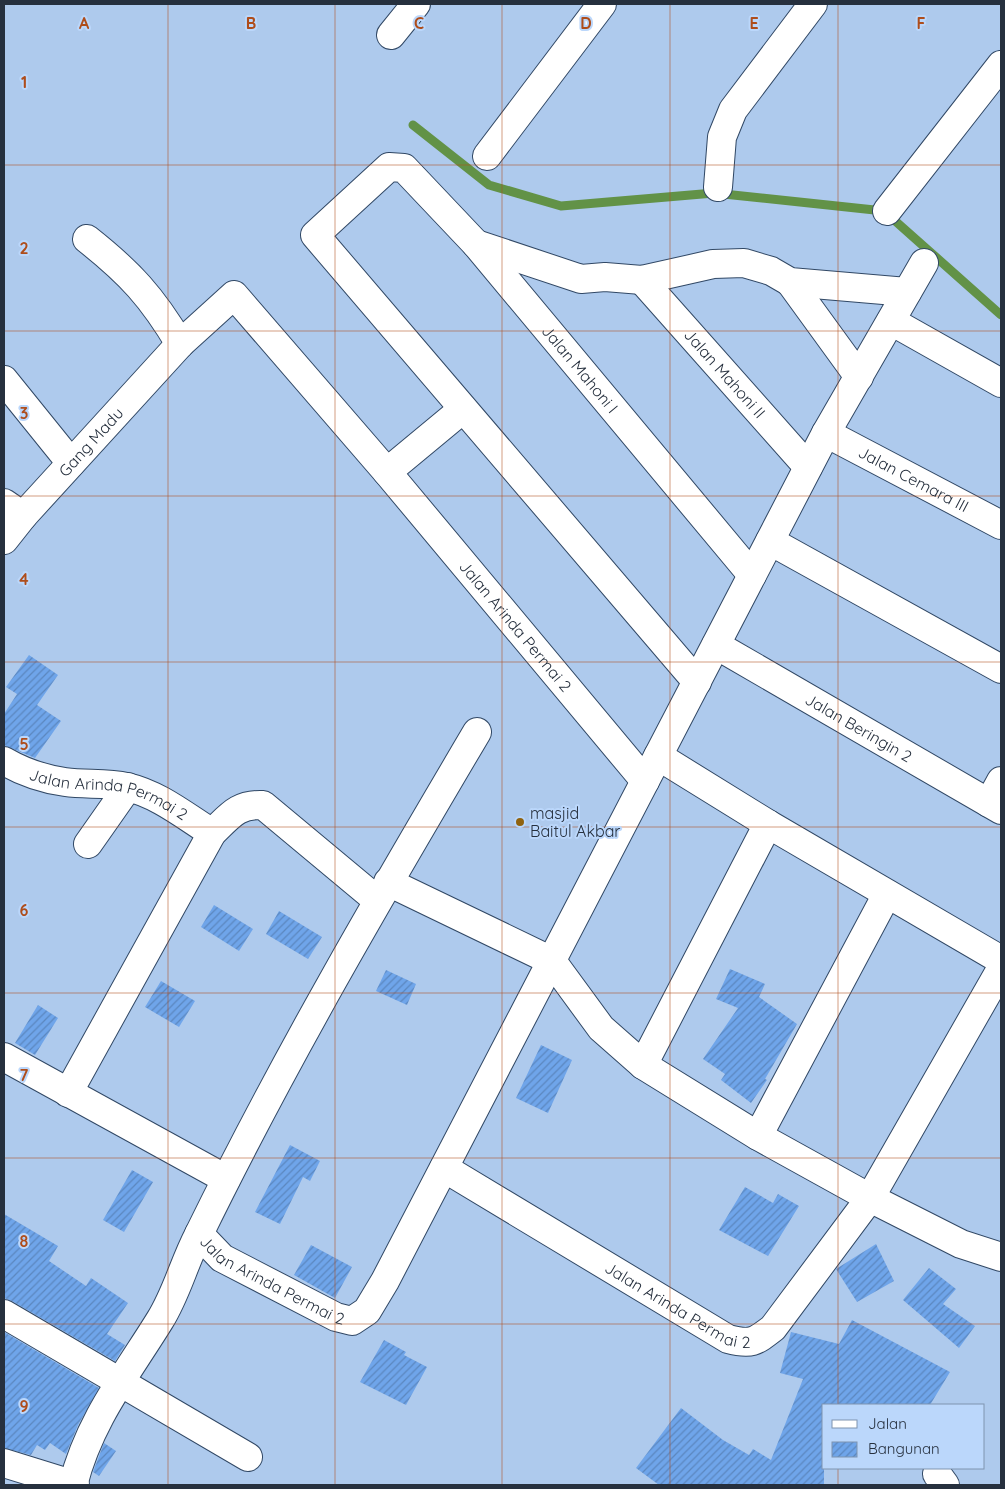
<svg xmlns="http://www.w3.org/2000/svg" width="1005" height="1489" viewBox="0 0 1005 1489" font-family="Quicksand,sans-serif">
<defs>
<pattern id="building-hatch" width="6" height="6" patternUnits="userSpaceOnUse" patternTransform="scale(1.25)"><rect width="6" height="6" fill="#6fa5ea"/><path d="M-1 1l2-2M0 6l6-6M5 7l2-2" fill="none" stroke="#5b87bf"/></pattern>
</defs>
<rect width="100%" height="100%" fill="#aecaed"/>
<g fill="none" stroke-linecap="round" stroke-linejoin="round">
<path stroke="#629247" stroke-width="9" d="M 413,125 L 489,185 L 561,206 L 714,193 L 884,211 L 1001,315"/>
</g>
<g fill="url(#building-hatch)">
<path d="M 29,655 L 58,675 L 37,705 L 61,721 L 35,758 L 4,745 L 4,714 L 17,694 L 6,687 Z"/>
<path d="M 214,905 L 253,929 L 239,951 L 201,927 Z"/>
<path d="M 279,911 L 322,937 L 308,959 L 266,934 Z"/>
<path d="M 730,969 L 765,984 L 759,997 L 797,1024 L 765,1079 L 767,1080 L 751,1103 L 721,1080 L 725,1074 L 703,1059 L 738,1008 L 716,999 Z"/>
<path d="M 386,970 L 416,984 L 407,1005 L 376,991 Z"/>
<path d="M 161,981 L 195,1001 L 179,1027 L 145,1007 Z"/>
<path d="M 38,1005 L 58,1018 L 35,1055 L 15,1043 Z"/>
<path d="M 541,1045 L 572,1060 L 548,1113 L 516,1098 Z"/>
<path d="M 290,1145 L 320,1161 L 310,1181 L 303,1177 L 280,1224 L 255,1212 Z"/>
<path d="M 132,1170 L 153,1182 L 124,1232 L 103,1220 Z"/>
<path d="M 745,1187 L 773,1203 L 778,1194 L 799,1206 L 768,1256 L 719,1230 Z"/>
<path d="M 4,1214 L 58,1246 L 49,1261 L 86,1286 L 91,1278 L 128,1303 L 107,1334 L 125,1345 L 115,1361 L 12,1301 L 4,1298 Z"/>
<path d="M 876,1244 L 894,1281 L 857,1302 L 836,1269 Z"/>
<path d="M 311,1245 L 352,1267 L 335,1298 L 294,1275 Z"/>
<path d="M 929,1268 L 956,1289 L 943,1304 L 975,1326 L 959,1348 L 903,1300 Z"/>
<path d="M 852,1320 L 950,1372 L 930,1405 L 824,1405 L 824,1485 L 659,1485 L 636,1468 L 681,1408 L 723,1440 L 749,1455 L 753,1449 L 771,1460 L 803,1379 L 780,1373 L 791,1332 L 839,1344 Z"/>
<path d="M 4,1332 L 99,1388 L 78,1425 L 66,1454 L 50,1443 L 45,1450 L 37,1445 L 31,1455 L 4,1448 Z"/>
<path d="M 384,1340 L 406,1352 L 404,1355 L 427,1367 L 406,1405 L 360,1382 Z"/>
<path d="M 104,1443 L 116,1451 L 99,1476 L 93,1472 Z"/>
</g>
<g fill="none" stroke-linecap="round" stroke-linejoin="round">
<g stroke="#314865" stroke-width="30">
<g id="minor">
<path d="M 391,35 L 416,4"/>
<path d="M 487,156 L 602,4"/>
<path d="M 718,187 L 722,137 L 733,110 L 813,4"/>
<path d="M 887,211 L 1001,65"/>
<path d="M 87,239 C 130,273 152,297 180,344"/>
<path d="M 476,244 L 581,279 L 605,277 L 642,280 L 713,264 L 744,263 L 771,271 L 790,282 L 907,292"/>
<path id="s1" d="M 642,280 L 808,467"/>
<path d="M 790,282 L 859,377"/>
<path d="M 891,321 L 1001,383"/>
<path d="M 4,380 L 71,463"/>
<path id="s2" d="M 826,433 L 1001,525"/>
<path d="M 387,472 L 463,409"/>
<path d="M 4,503 L 23,516"/>
<path id="s3" d="M 4,540 L 23,516 L 180,344 L 234,295 L 387,472 L 645,781"/>
<path d="M 770,541 L 1001,669"/>
<path id="s4" d="M 716,645 L 1001,810"/>
<path id="s5" d="M 697,682 L 315,235 L 389,167 L 404,168 L 476,244 L 752,575"/>
<path id="s6" d="M 477,732 C 380,896 283,1062 199,1234 L 222,1258 L 336,1317 L 352,1321 L 367,1311 L 385,1281 L 826,433 L 924,263"/>
<path d="M 658,756 L 768,824 L 1001,960"/>
<path id="s7" d="M 4,761 C 23,772 43,779 65,782 C 86,785 106,782 127,787 C 158,794 185,816 212,833"/>
<path d="M 989,803 L 1001,781"/>
<path d="M 88,844 L 128,787"/>
<path d="M 388,882 L 552,961 L 601,1028 L 643,1065 L 758,1136 L 870,1198 L 961,1244 L 1001,1257"/>
<path d="M 4,1057 L 226,1179"/>
<path d="M 643,1065 L 768,824"/>
<path d="M 68,1093 L 212,833 C 230,816 237,804 263,805 L 377,900"/>
<path d="M 758,1136 L 887,894"/>
<path id="s8" d="M 444,1168 L 728,1339 C 751,1345 755,1342 773,1328 L 870,1198 L 1001,969"/>
<path d="M 4,1314 L 248,1457"/>
<path d="M 4,1463 L 75,1485"/>
<path d="M 937,1474 L 945,1485"/>
<path d="M 73,1485 C 89,1421 126,1375 160,1320 C 177,1293 184,1262 199,1234"/>
</g>
</g>
<use href="#minor" stroke="#fff" stroke-width="28"/>
</g>
<path fill="none" stroke="#ae4d1b" stroke-width="1" stroke-opacity="0.55" d="M 168,4 L 168,1485M 335,4 L 335,1485M 502,4 L 502,1485M 670,4 L 670,1485M 838,4 L 838,1405M 4,165 L 1001,165M 4,331 L 1001,331M 4,496 L 1001,496M 4,662 L 1001,662M 4,827 L 1001,827M 4,993 L 1001,993M 4,1158 L 1001,1158M 4,1324 L 1001,1324M 838,1468 L 838,1485"/>
<circle fill="#90620d" stroke="#bbd7fb" stroke-width="2" cx="520" cy="822" r="5"/>
<g text-anchor="middle" stroke-width="4" stroke-linejoin="round" paint-order="stroke">
<g font-size="16" fill="#26303e" stroke="#bbd7fb">
<text dy="6" stroke="none"><textPath href="#s5" startOffset="971">Jalan Mahoni I</textPath></text>
<text dy="6" stroke="none"><textPath href="#s1" startOffset="125">Jalan Mahoni II</textPath></text>
<text dy="6" stroke="none"><textPath href="#s3" startOffset="131">Gang Madu</textPath></text>
<text dy="6" stroke="none"><textPath href="#s2" startOffset="99">Jalan Cemara III</textPath></text>
<text dy="6" stroke="none"><textPath href="#s3" startOffset="771">Jalan Arinda Permai 2</textPath></text>
<text dy="6" stroke="none"><textPath href="#s4" startOffset="165">Jalan Beringin 2</textPath></text>
<text dy="6" stroke="none"><textPath href="#s7" startOffset="111">Jalan Arinda Permai 2</textPath></text>
<text dy="6" stroke="none"><textPath href="#s6" startOffset="662">Jalan Arinda Permai 2</textPath></text>
<text dy="6" stroke="none"><textPath href="#s8" startOffset="272">Jalan Arinda Permai 2</textPath></text>
</g>
<g font-size="16" fill="#26303e" stroke="#bbd7fb" text-anchor="start">
<text x="530" y="819">masjid<tspan x="530" dy="18">Baitul Akbar</tspan></text>
</g>
</g>
<g font-size="16" text-anchor="middle" font-weight="bold" fill="#ae4d1b" stroke="#bbd7fb" stroke-width="4" stroke-linejoin="round" paint-order="stroke">
<text x="84" y="29">A</text>
<text x="251" y="29">B</text>
<text x="419" y="29">C</text>
<text x="586" y="29">D</text>
<text x="754" y="29">E</text>
<text x="921" y="29">F</text>
<text x="24" y="88">1</text>
<text x="24" y="254">2</text>
<text x="24" y="419">3</text>
<text x="24" y="585">4</text>
<text x="24" y="750">5</text>
<text x="24" y="916">6</text>
<text x="24" y="1081">7</text>
<text x="24" y="1247">8</text>
<text x="24" y="1412">9</text>
</g>
<rect width="1005" height="1489" fill="none" stroke="#26303e" stroke-width="10"/>
<rect x="822" y="1404" width="162" height="65" fill="#bbd7fb" stroke="#7f94af"/>
<rect x="832" y="1420" width="25" height="8" fill="#ffffff" stroke="#7f94af"/>
<text x="868" y="1429" font-size="15" fill="#26303e">Jalan</text>
<rect x="832" y="1442" width="25" height="15" fill="url(#building-hatch)" stroke="#7f94af"/>
<text x="868" y="1454" font-size="15" fill="#26303e">Bangunan</text>
</svg>
